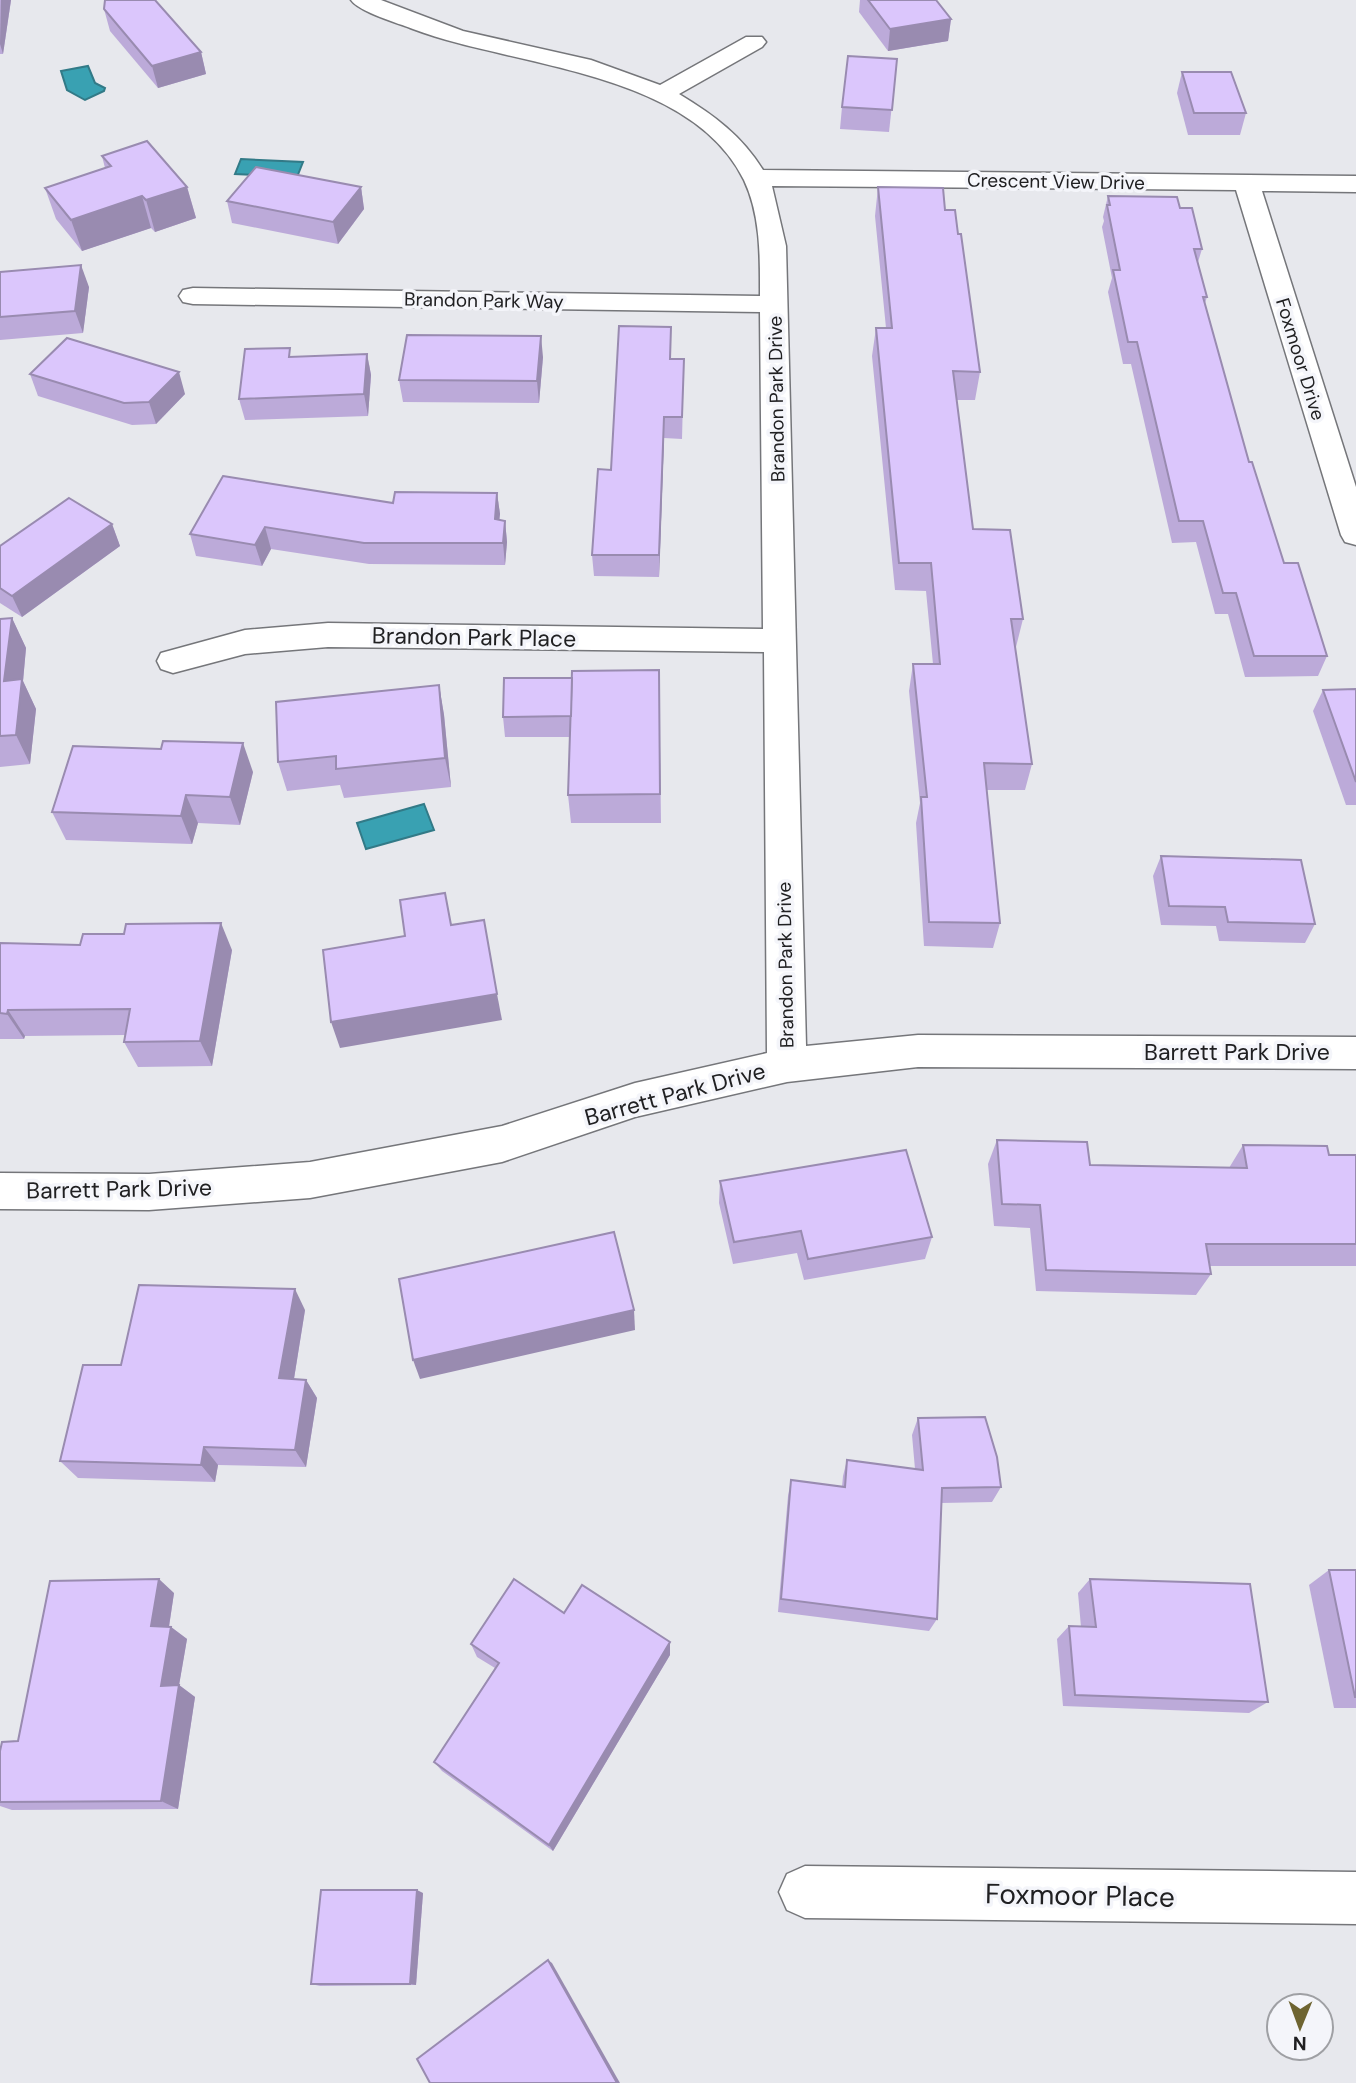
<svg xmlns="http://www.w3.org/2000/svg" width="1356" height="2083" viewBox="0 0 1356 2083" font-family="'DM Sans',sans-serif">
<rect width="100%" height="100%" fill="#e7e8ed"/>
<g fill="#39a1b2" stroke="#327a87" stroke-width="2">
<path d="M 88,66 L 95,83 L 105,88 L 104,91 L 85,100 L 67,90 L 61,71 Z"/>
<path d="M 241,159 L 303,162 L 297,177 L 235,174 Z"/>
<path d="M 424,804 L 434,830 L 366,849 L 357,823 Z"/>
</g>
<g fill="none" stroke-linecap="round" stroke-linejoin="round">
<g stroke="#75767a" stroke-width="3">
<g id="street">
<path d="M 351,0 L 381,0 L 463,31 L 591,60 L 660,85 L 746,37 L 762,37 L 766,42 L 762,47 L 679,94 C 714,115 742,136 763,170 L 1356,176 L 1356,192 L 1262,191 L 1356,487 L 1356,545 L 1345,542 L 1341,535 L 1236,190 L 772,186 L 786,246 L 806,1046 L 918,1035 L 1356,1037 L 1356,1069 L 918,1067 L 787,1082 L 635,1117 L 502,1162 L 310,1198 L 149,1210 L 0,1209 L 0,1173 L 149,1174 L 310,1162 L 502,1126 L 635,1083 L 767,1053 L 764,652 L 328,647 L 245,654 L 173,673 L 161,669 L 157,661 L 161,653 L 245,630 L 328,623 L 763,629 L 760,312 L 193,304 L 183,302 L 179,296 L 183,290 L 193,288 L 760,296 C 760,257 761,216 744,180 C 690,70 513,67 413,29 C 398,23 359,12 351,0 Z"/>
<path d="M 805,1866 L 1356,1872 L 1356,1924 L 805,1918 L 787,1910 L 779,1892 L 787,1874 Z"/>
</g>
</g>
<use href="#street" fill="#fff" fill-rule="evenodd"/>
</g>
<g fill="#bcaad9">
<path d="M 0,0 L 11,0 L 3,54 L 0,54 Z"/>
<path d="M 860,0 L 936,0 L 951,19 L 948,41 L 888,51 L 859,12 Z"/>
<path d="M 104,9 L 201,52 L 206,74 L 158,88 L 110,31 Z"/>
<path d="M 897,59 L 889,132 L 840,129 L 842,107 Z"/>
<path d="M 1182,72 L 1246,113 L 1240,135 L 1188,135 L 1177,93 Z"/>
<path d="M 102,156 L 187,187 L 196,218 L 155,232 L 151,228 L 82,251 L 56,219 L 45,188 L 105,168 Z"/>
<path d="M 361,187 L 364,209 L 338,244 L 232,223 L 227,201 Z"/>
<path d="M 878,187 L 945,210 L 958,234 L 980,372 L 975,400 L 956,400 L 973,529 L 1023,619 L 1016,647 L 1015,647 L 1032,764 L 1025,790 L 986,790 L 1000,923 L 993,948 L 924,946 L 916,823 L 920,803 L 909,691 L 913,664 L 933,664 L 926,591 L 895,590 L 872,356 L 876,328 L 886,328 L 875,216 Z"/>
<path d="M 1108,196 L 1180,208 L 1202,249 L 1198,262 L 1207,297 L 1205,303 L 1249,462 L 1284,563 L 1327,656 L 1318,676 L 1245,677 L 1228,614 L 1215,614 L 1196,542 L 1172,543 L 1131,364 L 1123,364 L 1108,292 L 1112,278 L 1102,227 L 1104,221 L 1103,217 Z"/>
<path d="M 0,272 L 89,287 L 83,333 L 0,340 Z"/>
<path d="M 367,354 L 371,375 L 368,416 L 245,420 L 239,399 L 292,357 Z"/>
<path d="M 543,357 L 539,403 L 403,402 L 399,380 Z"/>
<path d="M 670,359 L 684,359 L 682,439 L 664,438 L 659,577 L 594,576 L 592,555 L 611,470 Z"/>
<path d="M 30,374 L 185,394 L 156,424 L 132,425 L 38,396 Z"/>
<path d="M 497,493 L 500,514 L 499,520 L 505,521 L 507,542 L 505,565 L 369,564 L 271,549 L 262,566 L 196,556 L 190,534 L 393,503 Z"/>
<path d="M 112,524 L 120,546 L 22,617 L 0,603 L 0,546 Z"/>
<path d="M 12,618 L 26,648 L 23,681 L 36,709 L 30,764 L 0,767 L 0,619 Z"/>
<path d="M 659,670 L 661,823 L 571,823 L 568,795 L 570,737 L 505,737 L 503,717 L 572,678 Z"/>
<path d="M 439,685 L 444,715 L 451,787 L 344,798 L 340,785 L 287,791 L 278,762 Z"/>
<path d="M 1356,689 L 1356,805 L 1346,805 L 1313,711 L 1323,690 Z"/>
<path d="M 161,749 L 253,772 L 240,825 L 198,823 L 192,844 L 66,840 L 52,812 Z"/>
<path d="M 1161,856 L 1315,924 L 1305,943 L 1219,941 L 1216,926 L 1161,925 L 1153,876 Z"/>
<path d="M 0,943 L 232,950 L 212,1066 L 138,1067 L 124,1042 L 125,1035 L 25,1036 L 24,1039 L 0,1039 Z"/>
<path d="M 997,1140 L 1090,1165 L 1229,1168 L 1243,1145 L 1329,1155 L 1356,1155 L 1356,1266 L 1209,1266 L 1211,1274 L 1196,1295 L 1036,1291 L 1030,1228 L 994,1226 L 988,1164 Z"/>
<path d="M 720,1181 L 932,1237 L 925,1259 L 804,1280 L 797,1253 L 733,1264 L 719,1203 Z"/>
<path d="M 305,1310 L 294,1379 L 306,1380 L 317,1398 L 306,1467 L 218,1465 L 215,1482 L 78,1478 L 60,1461 L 121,1365 Z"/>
<path d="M 918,1418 L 1001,1487 L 992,1502 L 941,1503 L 937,1619 L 929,1631 L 778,1612 L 788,1496 L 791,1480 L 842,1487 L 843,1476 L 847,1460 L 915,1469 L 912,1435 Z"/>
<path d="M 1329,1570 L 1356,1570 L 1356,1708 L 1334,1708 L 1309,1585 Z"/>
<path d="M 1090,1579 L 1268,1702 L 1249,1713 L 1063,1706 L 1057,1639 L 1069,1626 L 1081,1627 L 1078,1593 Z"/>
<path d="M 174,1593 L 169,1627 L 171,1627 L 187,1639 L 179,1685 L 195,1697 L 178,1809 L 12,1810 L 0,1806 L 0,1751 L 18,1741 Z"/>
<path d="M 564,1613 L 670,1642 L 670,1655 L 553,1851 L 442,1771 L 434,1762 L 495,1668 L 477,1657 L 471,1644 Z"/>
<path d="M 423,1893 L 416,1985 L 320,1986 L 311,1984 Z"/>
</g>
<g fill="#998bb0">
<path d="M 1,0 L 11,0 L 3,54 L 0,44 Z"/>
<path d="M 951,19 L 948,41 L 888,51 L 890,29 Z"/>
<path d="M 201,52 L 206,74 L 158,88 L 152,66 Z"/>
<path d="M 187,187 L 196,218 L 155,232 L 146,200 Z"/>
<path d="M 361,187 L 364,209 L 338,244 L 333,222 Z"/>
<path d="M 142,196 L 151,228 L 82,251 L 71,220 Z"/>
<path d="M 81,265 L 89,287 L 83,333 L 75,311 Z"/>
<path d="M 541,336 L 543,357 L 539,403 L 537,381 Z"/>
<path d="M 367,354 L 371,375 L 368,416 L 364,394 Z"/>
<path d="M 179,372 L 185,394 L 156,424 L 149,402 Z"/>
<path d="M 664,417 L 664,438 L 659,577 L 659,555 Z"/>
<path d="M 497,493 L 500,514 L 497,540 L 495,519 Z"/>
<path d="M 505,521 L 507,542 L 505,565 L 503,543 Z"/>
<path d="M 112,524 L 120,546 L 22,617 L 12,596 Z"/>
<path d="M 265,527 L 271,549 L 262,566 L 255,545 Z"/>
<path d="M 12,618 L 26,648 L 23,681 L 36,709 L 30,764 L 16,735 L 4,681 Z"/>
<path d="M 439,685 L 444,715 L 451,787 L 445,758 Z"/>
<path d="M 243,743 L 253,772 L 240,825 L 230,797 Z"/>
<path d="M 186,795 L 198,823 L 192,844 L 181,816 Z"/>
<path d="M 221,923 L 232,950 L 212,1066 L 200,1041 Z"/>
<path d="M 497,994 L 502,1020 L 340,1048 L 331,1022 Z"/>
<path d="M 8,1010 L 25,1036 L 24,1039 L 7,1014 Z"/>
<path d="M 295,1289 L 305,1310 L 291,1397 L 279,1378 Z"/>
<path d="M 634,1310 L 635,1330 L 420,1379 L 413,1360 Z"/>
<path d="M 306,1380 L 317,1398 L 306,1467 L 295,1450 Z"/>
<path d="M 204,1447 L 218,1465 L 215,1482 L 201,1465 Z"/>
<path d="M 159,1579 L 174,1593 L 167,1639 L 151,1626 Z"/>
<path d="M 171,1627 L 187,1639 L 177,1697 L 161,1686 Z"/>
<path d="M 670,1642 L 670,1655 L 553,1851 L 549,1845 Z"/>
<path d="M 179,1685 L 195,1697 L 178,1809 L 161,1801 Z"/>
<path d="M 417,1890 L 423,1893 L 416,1985 L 410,1984 Z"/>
<path d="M 548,1960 L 552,1963 L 620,2083 L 617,2083 Z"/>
</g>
<g fill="#dbc6fc" stroke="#998bb0" stroke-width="2">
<path d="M 105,0 L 155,0 L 201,52 L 152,66 L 104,9 Z"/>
<path d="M 868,0 L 936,0 L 951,19 L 890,29 Z"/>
<path d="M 848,56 L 897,59 L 892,110 L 842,107 Z"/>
<path d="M 1182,72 L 1231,72 L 1246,113 L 1194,113 Z"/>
<path d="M 147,141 L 187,187 L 146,200 L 142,196 L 71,220 L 45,188 L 111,166 L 102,156 Z"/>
<path d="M 256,167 L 361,187 L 333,222 L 227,201 Z"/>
<path d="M 878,187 L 943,188 L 945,210 L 955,210 L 958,234 L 961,234 L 980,372 L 953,371 L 973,529 L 1010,530 L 1023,619 L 1011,619 L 1032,764 L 984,763 L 1000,923 L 929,922 L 921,797 L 927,797 L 913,664 L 940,664 L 931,563 L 899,563 L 876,328 L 892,328 Z"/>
<path d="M 1108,196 L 1177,197 L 1180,208 L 1192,208 L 1202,249 L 1194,249 L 1207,297 L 1203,297 L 1249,462 L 1252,462 L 1284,563 L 1298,563 L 1327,656 L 1254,656 L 1236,593 L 1223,593 L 1203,521 L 1179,521 L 1137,342 L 1128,342 L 1113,270 L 1120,270 L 1107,205 L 1110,205 Z"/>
<path d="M 81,265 L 75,311 L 0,317 L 0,272 Z"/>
<path d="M 619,326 L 671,327 L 670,359 L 684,359 L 682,417 L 664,417 L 659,555 L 592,555 L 598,469 L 611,470 Z"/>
<path d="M 407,335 L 541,336 L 537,381 L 399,380 Z"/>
<path d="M 67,338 L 179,372 L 149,402 L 124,403 L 30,374 Z"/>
<path d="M 290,348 L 289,357 L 367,354 L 364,394 L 239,399 L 245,349 Z"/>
<path d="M 223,476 L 393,503 L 395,492 L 497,493 L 495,519 L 505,521 L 503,543 L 364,543 L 265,527 L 255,545 L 190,534 Z"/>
<path d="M 69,498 L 112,524 L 12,596 L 0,588 L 0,546 Z"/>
<path d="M 12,618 L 4,681 L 22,679 L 16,735 L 0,736 L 0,619 Z"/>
<path d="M 659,670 L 660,794 L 568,795 L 572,671 Z"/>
<path d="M 504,678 L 572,678 L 571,716 L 503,717 Z"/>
<path d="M 439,685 L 445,758 L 336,769 L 336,756 L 278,762 L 276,702 Z"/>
<path d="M 1356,689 L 1356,782 L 1323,690 Z"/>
<path d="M 163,741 L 243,743 L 230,797 L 186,795 L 181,816 L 52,812 L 73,746 L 161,749 Z"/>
<path d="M 1161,856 L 1301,860 L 1315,924 L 1228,922 L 1225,907 L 1169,906 Z"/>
<path d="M 445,893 L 451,925 L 484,920 L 497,994 L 331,1022 L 323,950 L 405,936 L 400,900 Z"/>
<path d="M 221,923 L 200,1041 L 124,1042 L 130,1009 L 8,1010 L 7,1014 L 0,1013 L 0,943 L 80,945 L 83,934 L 124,934 L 126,924 Z"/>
<path d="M 997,1140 L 1087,1142 L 1090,1165 L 1247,1168 L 1243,1145 L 1327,1146 L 1329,1155 L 1356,1155 L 1356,1244 L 1206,1244 L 1211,1274 L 1046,1270 L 1040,1205 L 1002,1204 Z"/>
<path d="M 906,1150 L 932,1237 L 808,1259 L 801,1231 L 734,1242 L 720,1181 Z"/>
<path d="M 614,1232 L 634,1310 L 413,1360 L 399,1279 Z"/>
<path d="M 139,1285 L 295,1289 L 279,1378 L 306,1380 L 295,1450 L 204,1447 L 201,1465 L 60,1461 L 83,1365 L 121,1365 Z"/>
<path d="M 985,1417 L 997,1457 L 1001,1487 L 942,1488 L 937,1619 L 781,1599 L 791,1480 L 845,1487 L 847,1460 L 923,1470 L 918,1418 Z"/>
<path d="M 1329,1570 L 1356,1570 L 1356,1697 L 1355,1697 Z"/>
<path d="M 159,1579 L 151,1626 L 171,1627 L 161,1686 L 179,1685 L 161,1801 L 0,1802 L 0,1751 L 2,1742 L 18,1741 L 50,1581 Z"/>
<path d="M 514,1579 L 564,1613 L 582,1585 L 670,1642 L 549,1845 L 434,1762 L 499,1663 L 471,1644 Z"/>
<path d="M 1090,1579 L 1250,1584 L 1268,1702 L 1075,1695 L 1069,1626 L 1096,1627 Z"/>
<path d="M 321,1890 L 417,1890 L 410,1984 L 311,1984 Z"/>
<path d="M 548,1960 L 617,2083 L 430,2083 L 417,2059 Z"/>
</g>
<g text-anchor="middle" stroke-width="7" stroke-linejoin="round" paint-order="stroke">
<g font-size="19" fill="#202022" stroke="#f4f5fa">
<text transform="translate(1056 181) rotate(1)" y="7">Crescent View Drive</text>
<text transform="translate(484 300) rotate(1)" y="7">Brandon Park Way</text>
<text transform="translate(1301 359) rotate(73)" y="7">Foxmoor Drive</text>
<text transform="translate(776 399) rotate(-91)" y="7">Brandon Park Drive</text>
<text transform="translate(785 965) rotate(-91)" y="7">Brandon Park Drive</text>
</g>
<g font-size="23" fill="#202022" stroke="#f4f5fa">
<text transform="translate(474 637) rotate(1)" y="8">Brandon Park Place</text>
<text x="1237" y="1060">Barrett Park Drive</text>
<text transform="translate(675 1094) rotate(-15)" y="8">Barrett Park Drive</text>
<text transform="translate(119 1189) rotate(-1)" y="8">Barrett Park Drive</text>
</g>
<g font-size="28" fill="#202022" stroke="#f4f5fa">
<text transform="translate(1080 1895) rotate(1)" y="10">Foxmoor Place</text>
</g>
</g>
<g transform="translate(1300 2027) rotate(181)"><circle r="33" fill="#f4f5fa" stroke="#9fa0a4" stroke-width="2"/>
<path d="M0-5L12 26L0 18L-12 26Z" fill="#6e6431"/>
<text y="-10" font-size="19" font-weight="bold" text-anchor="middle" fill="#202022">N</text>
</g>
</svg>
